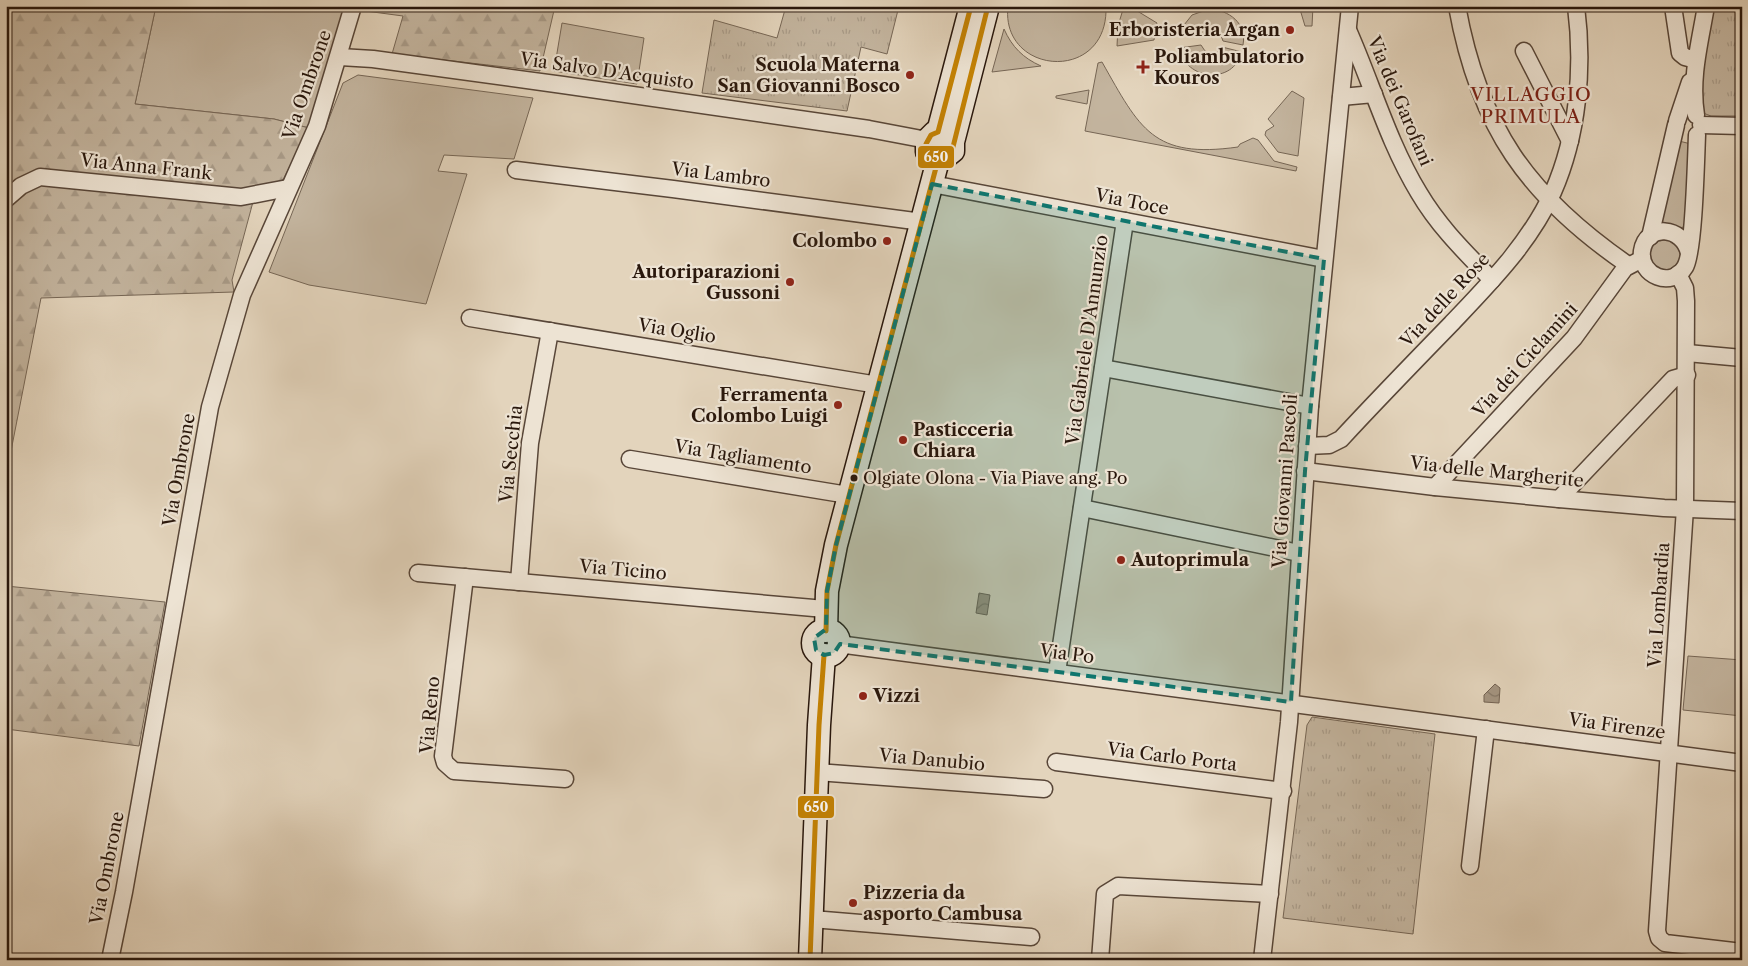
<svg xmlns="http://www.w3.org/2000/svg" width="1748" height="966" viewBox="0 0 1748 966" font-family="'Libre Caslon Text',serif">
<defs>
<pattern id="forest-firs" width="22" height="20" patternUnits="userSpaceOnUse" patternTransform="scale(1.25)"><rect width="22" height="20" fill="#c3b49e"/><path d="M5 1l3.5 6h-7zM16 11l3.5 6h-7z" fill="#a89a87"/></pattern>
<pattern id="park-tufts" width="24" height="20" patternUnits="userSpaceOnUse" patternTransform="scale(1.25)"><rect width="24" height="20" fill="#c3b49e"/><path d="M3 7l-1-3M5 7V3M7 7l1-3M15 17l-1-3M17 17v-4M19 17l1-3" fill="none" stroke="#a89a87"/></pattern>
<pattern id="water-waves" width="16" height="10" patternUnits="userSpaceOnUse" patternTransform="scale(1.25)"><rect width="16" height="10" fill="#a49480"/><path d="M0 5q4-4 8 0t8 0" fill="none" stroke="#867867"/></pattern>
</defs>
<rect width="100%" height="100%" fill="#e3d4bc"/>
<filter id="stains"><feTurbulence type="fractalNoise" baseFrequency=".004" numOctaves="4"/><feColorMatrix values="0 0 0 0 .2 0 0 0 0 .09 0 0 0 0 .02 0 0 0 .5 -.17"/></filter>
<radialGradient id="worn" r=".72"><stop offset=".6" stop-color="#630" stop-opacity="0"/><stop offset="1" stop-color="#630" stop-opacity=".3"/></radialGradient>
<g fill="#c3b49e" stroke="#766655">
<path d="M 156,6 L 347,6 L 309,128 L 274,119 L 135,104 Z"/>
<path d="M 1008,6 L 1106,6 C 1109,84 1000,76 1008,6 Z"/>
<path d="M 1124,6 L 1129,6 L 1157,23 L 1154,40 L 1117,46 L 1118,26 Z"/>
<path d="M 1299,6 L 1313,6 L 1312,26 L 1305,26 Z"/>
<path d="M 1209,9 C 1229,10 1247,23 1243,45 L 1223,41 L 1220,33 C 1213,28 1207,30 1201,36 L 1184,25 L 1192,15 Z"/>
<path d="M 562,23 L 644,38 L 637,84 L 554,71 Z"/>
<path d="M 1004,29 C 1012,47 1023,58 1041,66 L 992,72 Z"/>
<path d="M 1201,45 L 1205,51 C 1211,55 1218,55 1222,47 L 1242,52 C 1233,85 1186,81 1179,48 Z"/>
<path d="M 1102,62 C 1140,129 1153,159 1238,147 L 1240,144 L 1253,138 L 1258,140 L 1274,161 L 1297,167 L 1296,171 L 1085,131 L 1098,63 Z"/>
<path d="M 358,75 L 533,98 L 514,159 L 444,155 L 438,171 L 467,174 L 426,304 L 309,285 L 269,272 L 343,83 Z"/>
<path d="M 1089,90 L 1087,104 L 1056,98 L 1056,96 Z"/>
<path d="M 1292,91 L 1304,98 L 1298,156 L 1278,152 L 1265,135 L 1266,131 L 1274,126 L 1268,119 Z"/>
<path d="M 1679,141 L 1691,144 L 1685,226 L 1681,228 L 1669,224 L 1658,225 Z"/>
<circle cx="1665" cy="255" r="15"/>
<path d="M 1688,656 L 1742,660 L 1742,716 L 1683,710 Z"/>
</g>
<g fill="url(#forest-firs)" stroke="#766655">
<path d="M 6,6 L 156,6 L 135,104 L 274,119 L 309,128 L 283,180 L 257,187 L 232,280 L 234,292 L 41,298 L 11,451 L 6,450 Z"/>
<path d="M 360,6 L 555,6 L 540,71 L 392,54 L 403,16 L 358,10 Z"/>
<path d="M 6,586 L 165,602 L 139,746 L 6,729 Z"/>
</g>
<g fill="url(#park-tufts)" stroke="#766655">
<path d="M 786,6 L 899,6 L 887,54 L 861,47 L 847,111 L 702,93 L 714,20 L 777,38 Z"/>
<path d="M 1713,6 L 1742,6 L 1742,116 L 1711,116 L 1703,113 L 1701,84 Z"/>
<path d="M 1312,717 L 1435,734 L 1413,934 L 1283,918 L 1307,725 Z"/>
</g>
<g fill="url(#water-waves)" stroke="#736252">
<path d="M 979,593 L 990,595 L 987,615 L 976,613 Z"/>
<path d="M 1495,684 L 1500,688 L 1499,703 L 1484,702 L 1484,695 Z"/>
</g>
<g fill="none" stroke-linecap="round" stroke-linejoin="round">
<g stroke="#584638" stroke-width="19">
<g id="street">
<path d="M 1457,6 C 1479,128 1528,196 1628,265"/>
<path d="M 1673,6 L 1680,53 L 1685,57 L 1696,60"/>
<path d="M 1348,30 C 1372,84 1388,142 1419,193 C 1439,227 1466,253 1492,280"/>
<path d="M 1524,51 L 1570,141"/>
<path d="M 340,57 L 373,59 L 563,85 L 869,129 L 927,140"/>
<path d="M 1341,97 L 1374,94"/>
<path d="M 1696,115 C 1690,78 1700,42 1706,6"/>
<path d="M 1677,121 L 1690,82"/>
<path d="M 1701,125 L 1742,126"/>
<path d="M 516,170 L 673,189 L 922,222"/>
<path d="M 932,184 L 1324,259"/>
<path d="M 6,199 L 21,186 L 40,177 L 241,197 L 288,188"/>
<path d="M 1650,237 L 1676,125"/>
<path d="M 1689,253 C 1683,226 1646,223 1642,251 C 1639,276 1672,289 1685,267 C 1694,253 1696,158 1697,135"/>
<path d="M 1678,274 L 1685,288 L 1686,301 L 1685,508 L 1657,931 L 1659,938 L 1665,943 L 1742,952"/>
<path d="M 470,318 L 878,385"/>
<path d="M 1687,353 L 1742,358"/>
<path d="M 1103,368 L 1310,406"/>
<path d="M 1307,446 L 1329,445 L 1341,439 C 1377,400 1414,362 1451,324 C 1489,284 1529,244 1553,192 C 1578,135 1584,68 1576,6"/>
<path d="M 630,459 L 848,495"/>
<path d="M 1305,471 L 1435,487 L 1559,499 L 1664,508 L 1742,511"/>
<path d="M 1435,487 L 1574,338 L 1625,268 L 1642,259"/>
<path d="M 1559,499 L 1673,379 L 1687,375"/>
<path d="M 1082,508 L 1299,553"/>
<path d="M 418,573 L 825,609"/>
<path d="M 465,577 L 443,756 L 445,763 L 454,771 L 565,779"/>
<path d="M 519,582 L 530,443 L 550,331"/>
<path d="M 838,644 L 1742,763"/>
<path d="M 1057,672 L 1125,221"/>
<path d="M 1056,762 L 1283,791"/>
<path d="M 817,772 L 1044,789"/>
<path d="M 1470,866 L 1486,729"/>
<path d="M 812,919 L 1031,937"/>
<path d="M 110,960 L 124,892 L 210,407 L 242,295 L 317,126 L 353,6"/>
<path d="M 1100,960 L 1105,894 L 1118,886 L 1270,894"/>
<path d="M 1262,960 L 1289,722 L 1310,406 L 1350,6"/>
</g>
</g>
<g stroke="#29170c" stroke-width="25">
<g id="secondary">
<path d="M 938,132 L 971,6"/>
<path d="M 953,142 L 945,133 L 934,133 L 927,140 L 927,152 L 931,157 L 943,159 L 953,151 L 953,142 L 988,6"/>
<circle cx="826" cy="643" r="13"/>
<path d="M 826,631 L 827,591 L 836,545 L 938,160"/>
<path d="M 810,960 L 819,725 L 824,655"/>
</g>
</g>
<use href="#street" stroke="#ede3d3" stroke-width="16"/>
<use href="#secondary" stroke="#ede3d3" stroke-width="22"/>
<g stroke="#ede3d3" stroke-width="9">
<g id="bus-1">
<path d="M 971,6 L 938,132 L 931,135 L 926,144 L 929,155 C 938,159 946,160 952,151 L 988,6"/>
<path d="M 826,631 L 827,591 L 836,545 L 938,160"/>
<path d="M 810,960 L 819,725 L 824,655"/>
</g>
</g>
<use href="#bus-1" stroke="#c48203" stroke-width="5"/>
</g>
<path fill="#0f766e" fill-opacity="0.2" stroke="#0f766e" stroke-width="4" stroke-dasharray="10 6" stroke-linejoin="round" d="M 932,184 L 1324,259 L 1305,471 L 1291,702 L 840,644 L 834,653 L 824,655 L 816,650 L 814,638 L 826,629 L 827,591 L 836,545 Z"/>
<g fill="#8f2418" stroke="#ede3d3" stroke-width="2">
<circle cx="1290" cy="30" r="5"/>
<path d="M1140.5 59.5h5v5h5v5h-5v5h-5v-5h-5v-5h5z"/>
<circle cx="910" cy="75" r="5"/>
<circle cx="887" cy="241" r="5"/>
<circle cx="790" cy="282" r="5"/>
<circle cx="838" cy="405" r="5"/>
<circle cx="903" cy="440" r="5"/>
<circle cx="1121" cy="560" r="5"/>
<circle cx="863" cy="696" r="5"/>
<circle cx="853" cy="903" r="5"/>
</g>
<circle fill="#29170c" stroke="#ede3d3" stroke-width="2" cx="854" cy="478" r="4.5"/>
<g text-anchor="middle" stroke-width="4.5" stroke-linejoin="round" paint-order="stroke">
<g font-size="17" fill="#29170c" stroke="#ede3d3" text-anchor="start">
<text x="863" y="484">Olgiate Olona - Via Piave ang. Po</text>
</g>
<g font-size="18" font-weight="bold" fill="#29170c" stroke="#ede3d3" text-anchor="end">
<text x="1280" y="36">Erboristeria Argan</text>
<text x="1154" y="63" text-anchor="start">Poliambulatorio<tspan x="1154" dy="21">Kouros</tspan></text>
<text x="900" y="71">Scuola Materna<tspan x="900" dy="21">San Giovanni Bosco</tspan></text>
<text x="877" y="247">Colombo</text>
<text x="780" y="278">Autoriparazioni<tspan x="780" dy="21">Gussoni</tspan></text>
<text x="828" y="401">Ferramenta<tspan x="828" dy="21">Colombo Luigi</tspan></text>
<text x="913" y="436" text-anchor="start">Pasticceria<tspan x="913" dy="21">Chiara</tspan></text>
<text x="1131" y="566" text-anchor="start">Autoprimula</text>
<text x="873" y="702" text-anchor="start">Vizzi</text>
<text x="863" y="899" text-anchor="start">Pizzeria da<tspan x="863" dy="21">asporto Cambusa</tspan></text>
</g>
<g font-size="18" fill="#29170c" stroke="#ede3d3">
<text transform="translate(607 71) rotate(8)" y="6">Via Salvo D'Acquisto</text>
<text transform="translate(307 85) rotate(-71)" y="6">Via Ombrone</text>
<text transform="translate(1400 101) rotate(67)" y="6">Via dei Garofani</text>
<text transform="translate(146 167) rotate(6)" y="6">Via Anna Frank</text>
<text transform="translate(721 175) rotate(7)" y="6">Via Lambro</text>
<text transform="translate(1132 202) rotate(11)" y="6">Via Toce</text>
<text transform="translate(1445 300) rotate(-47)" y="6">Via delle Rose</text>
<text transform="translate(677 331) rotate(9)" y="6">Via Oglio</text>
<text transform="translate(1087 340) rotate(-82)" y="6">Via Gabriele D'Annunzio</text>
<text transform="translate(1525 360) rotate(-48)" y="6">Via dei Ciclamini</text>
<text transform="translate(511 454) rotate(-84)" y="6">Via Secchia</text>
<text transform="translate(743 457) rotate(9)" y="6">Via Tagliamento</text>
<text transform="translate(179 470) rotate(-80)" y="6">Via Ombrone</text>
<text transform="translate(1497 472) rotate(6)" y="6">Via delle Margherite</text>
<text transform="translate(1285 481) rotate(-86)" y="6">Via Giovanni Pascoli</text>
<text transform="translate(623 570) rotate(5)" y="6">Via Ticino</text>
<text transform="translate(1659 605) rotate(-86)" y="6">Via Lombardia</text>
<text transform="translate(1067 654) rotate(7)" y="6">Via Po</text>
<text transform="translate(430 715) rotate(-85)" y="6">Via Reno</text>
<text transform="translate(1617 726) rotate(8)" y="6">Via Firenze</text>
<text transform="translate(1172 757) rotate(7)" y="6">Via Carlo Porta</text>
<text transform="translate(932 760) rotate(5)" y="6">Via Danubio</text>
<text transform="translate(107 868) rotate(-79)" y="6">Via Ombrone</text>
</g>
<g font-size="19" letter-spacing="1" fill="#7a1f14" stroke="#ede3d3">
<text x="1531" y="101">VILLAGGIO<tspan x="1531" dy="22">PRIMULA</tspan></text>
</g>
</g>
<g stroke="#ede3d3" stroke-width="2">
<rect x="917" y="145" width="38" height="24" rx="5" fill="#c48203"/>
<rect x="797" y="795" width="38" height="24" rx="5" fill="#c48203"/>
</g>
<g font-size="14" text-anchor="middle" font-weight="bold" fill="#fff">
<text x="936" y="162">650</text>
<text x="816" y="812">650</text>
</g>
<rect width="1748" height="966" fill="none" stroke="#e3d4bc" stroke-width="25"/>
<rect x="8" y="8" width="1733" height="951" fill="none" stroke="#29170c" stroke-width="2.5"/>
<rect x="12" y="12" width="1723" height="941" fill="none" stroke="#29170c"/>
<rect width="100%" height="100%" filter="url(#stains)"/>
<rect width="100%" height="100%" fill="url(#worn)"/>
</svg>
